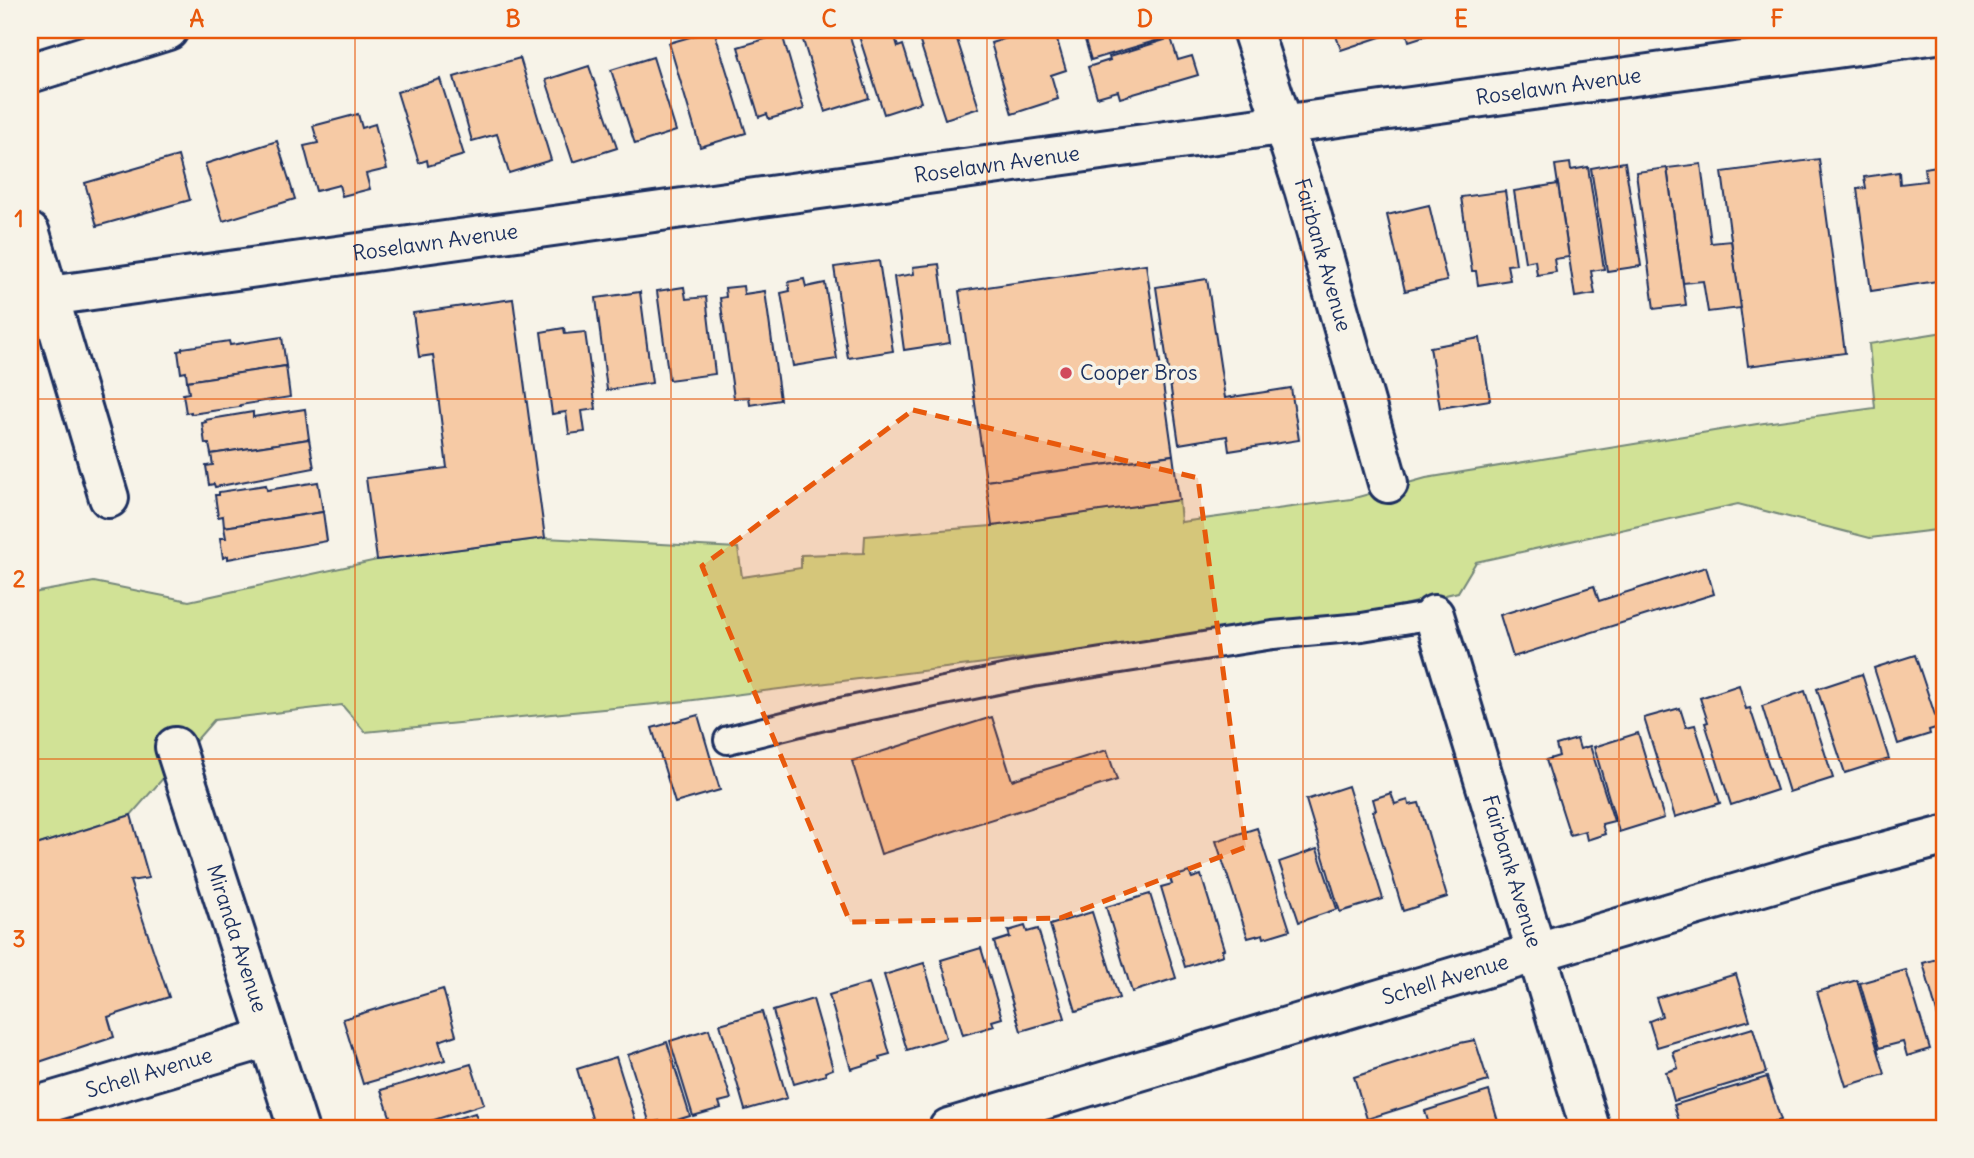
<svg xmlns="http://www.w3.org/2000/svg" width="1974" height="1158" viewBox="0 0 1974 1158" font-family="Delius,sans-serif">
<rect width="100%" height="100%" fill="#f7f3e8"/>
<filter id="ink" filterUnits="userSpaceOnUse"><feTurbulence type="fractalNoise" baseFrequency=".0143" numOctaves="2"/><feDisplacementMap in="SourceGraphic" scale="14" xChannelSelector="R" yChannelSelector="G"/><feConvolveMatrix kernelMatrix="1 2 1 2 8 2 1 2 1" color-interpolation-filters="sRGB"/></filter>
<g filter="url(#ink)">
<path fill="#d1e296" stroke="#76887a" stroke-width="2" d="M 1944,332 L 1944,529 L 1870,538 L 1738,504 L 1476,562 L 1458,592 L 1361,615 L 686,701 L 365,732 L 342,705 L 214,720 L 131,815 L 30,847 L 30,595 L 38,592 L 94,582 L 189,601 L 377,560 L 545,538 L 738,548 L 742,577 L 801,568 L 801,555 L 864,553 L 865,536 L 992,526 L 1179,500 L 1181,522 L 1351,499 L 1426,478 L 1757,424 L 1875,408 L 1869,344 Z"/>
<g fill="#f6caa5" stroke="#1b2f5e" stroke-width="2">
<path d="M 714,30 L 746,133 L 700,147 L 669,43 Z"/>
<path d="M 824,30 L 848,30 L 869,98 L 825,112 L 802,37 Z"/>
<path d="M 857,30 L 893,30 L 898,47 L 903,45 L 921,102 L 884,114 Z"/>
<path d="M 916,30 L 954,30 L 979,108 L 945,119 Z"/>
<path d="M 1033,30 L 1054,30 L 1066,70 L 1051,75 L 1058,99 L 1012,114 L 991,43 Z"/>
<path d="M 1082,30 L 1170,30 L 1172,36 L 1091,60 Z"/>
<path d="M 1334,30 L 1381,30 L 1383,36 L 1341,50 Z"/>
<path d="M 1406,30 L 1443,30 L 1409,41 Z"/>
<path d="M 782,34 L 804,109 L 769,119 L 767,114 L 759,117 L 738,47 Z"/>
<path d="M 1171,38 L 1178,60 L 1192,56 L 1198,75 L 1120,98 L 1118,91 L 1097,97 L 1088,67 L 1110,60 L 1109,57 Z"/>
<path d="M 653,57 L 676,131 L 635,144 L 611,70 Z"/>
<path d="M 520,58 L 551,160 L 509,173 L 497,134 L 472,141 L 454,77 Z"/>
<path d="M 589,66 L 617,148 L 573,162 L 546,80 Z"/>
<path d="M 440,79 L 464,155 L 428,166 L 427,160 L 419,163 L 397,92 Z"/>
<path d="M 358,114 L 362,128 L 375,124 L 387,169 L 366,174 L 370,189 L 342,196 L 339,185 L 316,191 L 304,146 L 318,143 L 313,126 Z"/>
<path d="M 277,141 L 295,199 L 223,221 L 205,164 Z"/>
<path d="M 178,156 L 190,200 L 97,226 L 85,183 Z"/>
<path d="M 1819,159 L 1845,353 L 1748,366 L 1722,172 Z"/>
<path d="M 1625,162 L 1641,266 L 1607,271 L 1591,168 Z"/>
<path d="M 1570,163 L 1571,170 L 1588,167 L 1604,269 L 1591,271 L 1595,294 L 1575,297 L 1555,165 Z"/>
<path d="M 1701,164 L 1711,243 L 1731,241 L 1741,308 L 1708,312 L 1703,281 L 1683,283 L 1667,168 Z"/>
<path d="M 1944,165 L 1944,280 L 1871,291 L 1857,189 L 1866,188 L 1864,177 L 1899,172 L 1900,184 L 1926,181 L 1924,168 Z"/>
<path d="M 1667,168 L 1686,305 L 1654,309 L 1636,172 Z"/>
<path d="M 1558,184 L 1569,257 L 1554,259 L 1556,272 L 1537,275 L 1535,260 L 1525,262 L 1514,191 Z"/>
<path d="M 1505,191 L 1516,264 L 1507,265 L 1510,280 L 1478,285 L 1476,271 L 1472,271 L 1461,197 Z"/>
<path d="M 1429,205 L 1447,281 L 1405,291 L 1387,215 Z"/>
<path d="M 879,261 L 893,351 L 848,358 L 834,267 Z"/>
<path d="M 939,264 L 950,343 L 904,350 L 894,277 L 914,274 L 913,267 Z"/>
<path d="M 1146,264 L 1173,455 L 986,481 L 959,291 Z"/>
<path d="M 804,279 L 806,287 L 825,283 L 837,359 L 793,366 L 781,293 L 790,291 L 788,282 Z"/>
<path d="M 1207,279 L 1225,398 L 1291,388 L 1299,440 L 1229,451 L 1227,436 L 1179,444 L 1156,287 Z"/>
<path d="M 743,286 L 744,294 L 765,291 L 780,400 L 750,405 L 749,397 L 734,398 L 720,298 L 726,297 L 725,288 Z"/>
<path d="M 684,287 L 686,299 L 706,297 L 715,374 L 669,380 L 657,291 Z"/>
<path d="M 640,292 L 652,383 L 607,390 L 596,298 Z"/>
<path d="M 513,299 L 545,538 L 377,560 L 366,478 L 447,468 L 433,355 L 419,357 L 413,313 Z"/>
<path d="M 564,328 L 565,334 L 585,332 L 596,409 L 582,411 L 585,432 L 569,434 L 566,412 L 552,414 L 541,332 Z"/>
<path d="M 282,337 L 286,366 L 187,381 L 186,372 L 181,373 L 178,351 L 182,350 L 182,348 L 229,341 L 230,345 Z"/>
<path d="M 1480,338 L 1490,400 L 1440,408 L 1430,347 Z"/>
<path d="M 286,366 L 290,397 L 240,405 L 240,407 L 191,414 L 191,412 L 186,413 L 183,394 L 189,393 L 187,381 Z"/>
<path d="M 305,409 L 309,439 L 211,454 L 209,444 L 205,444 L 202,423 L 206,422 L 205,420 L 253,412 L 253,417 Z"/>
<path d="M 309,439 L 314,468 L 215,487 L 214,484 L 209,485 L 206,466 L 213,465 L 211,454 Z"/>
<path d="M 1173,455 L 1179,500 L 992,526 L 986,481 Z"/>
<path d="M 318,482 L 323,512 L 224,527 L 223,516 L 218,517 L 215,495 L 219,495 L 219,492 L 266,485 L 267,490 Z"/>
<path d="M 323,512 L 327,541 L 228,559 L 228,556 L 223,558 L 220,538 L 226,538 L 224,527 Z"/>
<path d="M 1706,567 L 1714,594 L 1513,657 L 1500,615 L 1594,586 L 1599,601 Z"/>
<path d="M 1915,655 L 1939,727 L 1929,730 L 1930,734 L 1898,744 L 1874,668 Z"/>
<path d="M 1862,674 L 1889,759 L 1845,773 L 1817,689 Z"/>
<path d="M 1739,685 L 1746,709 L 1750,708 L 1777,790 L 1731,805 L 1705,723 L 1708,722 L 1700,698 Z"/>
<path d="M 1805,691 L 1833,778 L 1789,792 L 1762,706 Z"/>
<path d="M 1680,708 L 1686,727 L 1695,725 L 1720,803 L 1675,817 L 1644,718 Z"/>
<path d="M 698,715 L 720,790 L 675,803 L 652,728 Z"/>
<path d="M 992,717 L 1012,780 L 1107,750 L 1117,780 L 881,854 L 852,761 Z"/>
<path d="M 1638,733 L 1664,818 L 1619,832 L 1594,747 Z"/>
<path d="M 1577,739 L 1580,749 L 1590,746 L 1614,821 L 1602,824 L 1605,834 L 1587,840 L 1585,831 L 1570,835 L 1546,760 L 1559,756 L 1556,745 Z"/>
<path d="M 1348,786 L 1383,899 L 1340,912 L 1306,800 Z"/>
<path d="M 1391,793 L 1395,804 L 1408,800 L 1409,805 L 1419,803 L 1447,897 L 1403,911 L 1373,811 L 1376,810 L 1373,799 Z"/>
<path d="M 131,815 L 149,878 L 130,881 L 169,997 L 108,1017 L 114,1037 L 30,1065 L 30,847 Z"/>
<path d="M 1257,828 L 1290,930 L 1264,938 L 1263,934 L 1248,938 L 1216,841 Z"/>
<path d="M 1317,849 L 1337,909 L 1299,922 L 1279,862 Z"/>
<path d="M 1189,872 L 1192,878 L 1201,875 L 1224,949 L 1222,950 L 1223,955 L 1185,967 L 1161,887 L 1172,884 L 1170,878 Z"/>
<path d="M 1150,894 L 1176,978 L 1132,992 L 1106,907 Z"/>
<path d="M 1092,912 L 1119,998 L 1076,1011 L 1050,925 Z"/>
<path d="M 1025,926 L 1027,932 L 1038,929 L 1065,1018 L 1021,1031 L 994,942 L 1010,937 L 1008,931 Z"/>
<path d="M 981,948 L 1002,1018 L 992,1021 L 994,1026 L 963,1035 L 941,960 Z"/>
<path d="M 1944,957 L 1944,1030 L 1942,1031 L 1923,963 Z"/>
<path d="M 924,963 L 946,1038 L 907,1050 L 884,975 Z"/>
<path d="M 1906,970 L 1930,1049 L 1907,1056 L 1903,1042 L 1879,1048 L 1860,983 Z"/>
<path d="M 1736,974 L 1750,1020 L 1657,1047 L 1649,1021 L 1662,1016 L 1656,998 Z"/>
<path d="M 1857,980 L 1885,1074 L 1846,1086 L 1817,992 Z"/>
<path d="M 869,983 L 890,1054 L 879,1057 L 880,1060 L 851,1069 L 829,995 Z"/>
<path d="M 443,989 L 456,1035 L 439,1041 L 445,1060 L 363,1084 L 343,1019 Z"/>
<path d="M 813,999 L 833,1069 L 825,1072 L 826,1075 L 794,1084 L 773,1011 Z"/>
<path d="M 762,1012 L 787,1098 L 745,1110 L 720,1024 Z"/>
<path d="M 1753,1028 L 1766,1073 L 1674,1101 L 1666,1072 L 1678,1068 L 1673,1052 Z"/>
<path d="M 709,1029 L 731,1099 L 719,1102 L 721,1108 L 693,1116 L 670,1041 Z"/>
<path d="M 1475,1040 L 1488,1081 L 1367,1119 L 1354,1077 L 1460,1043 Z"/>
<path d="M 667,1042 L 690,1116 L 660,1125 L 659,1121 L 650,1124 L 628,1055 Z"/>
<path d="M 616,1057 L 638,1128 L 595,1128 L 577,1069 Z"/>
<path d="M 471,1064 L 484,1104 L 409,1128 L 394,1128 L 381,1090 Z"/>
<path d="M 1767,1077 L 1781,1120 L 1753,1128 L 1681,1128 L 1674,1105 Z"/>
<path d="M 1489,1091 L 1500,1128 L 1430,1128 L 1425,1111 Z"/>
<path d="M 475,1113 L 480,1128 L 425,1128 Z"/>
</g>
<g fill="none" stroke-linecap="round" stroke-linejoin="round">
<g stroke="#1b2f5e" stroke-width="32">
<path id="lane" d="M 728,740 L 836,713 L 1032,673 L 1273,635 L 1362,627 L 1434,615"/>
</g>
<g stroke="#1b2f5e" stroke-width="44">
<g id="street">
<path id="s1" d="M 1252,30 L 1304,189 L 1388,483"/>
<path d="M 30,233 L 109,498"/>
<path id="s2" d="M 49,296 L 1944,33"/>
<path id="s3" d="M 1434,615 L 1590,1128"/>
<path id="s4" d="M 175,747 L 298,1128"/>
<path id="s5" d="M 30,1108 L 267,1038"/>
<path id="s6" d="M 949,1128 L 1578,940 L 1830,866 L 1944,836"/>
</g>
</g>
<g stroke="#1b2f5e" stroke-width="44">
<path id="secondary" d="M 30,73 L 168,30"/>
</g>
<use href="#lane" stroke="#f7f3e8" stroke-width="26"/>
<use href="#street" stroke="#f7f3e8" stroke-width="38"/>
<use href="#secondary" stroke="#f7f3e8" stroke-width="38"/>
</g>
</g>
<path fill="#e8590c" fill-opacity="0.2" stroke="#e8590c" stroke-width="5" stroke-dasharray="14 9" stroke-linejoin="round" d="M 913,410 L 1198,478 L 1246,847 L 1060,918 L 850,922 L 702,566 Z"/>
<path fill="none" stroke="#e8590c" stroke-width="2" stroke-opacity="0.55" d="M 355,30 L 355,1128M 671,30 L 671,1128M 987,30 L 987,1128M 1303,30 L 1303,1128M 1619,30 L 1619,1128M 30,399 L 1944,399M 30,759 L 1944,759"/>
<circle fill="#d1495b" stroke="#f7f3e8" stroke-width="2.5" cx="1066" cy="373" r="7"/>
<g text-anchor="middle" stroke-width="7" stroke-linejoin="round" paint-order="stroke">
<g font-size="21" fill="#1b2f5e" stroke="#f7f3e8">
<text dy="7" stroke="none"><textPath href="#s2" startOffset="1524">Roselawn Avenue</textPath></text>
<text dy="7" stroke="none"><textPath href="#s2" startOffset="957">Roselawn Avenue</textPath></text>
<text dy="7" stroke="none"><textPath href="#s2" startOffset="390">Roselawn Avenue</textPath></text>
<text dy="7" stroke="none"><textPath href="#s1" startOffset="236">Fairbank Avenue</textPath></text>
<text dy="7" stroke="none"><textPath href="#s3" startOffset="268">Fairbank Avenue</textPath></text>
<text dy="7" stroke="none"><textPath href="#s4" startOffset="201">Miranda Avenue</textPath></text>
<text dy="7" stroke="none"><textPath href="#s6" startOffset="518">Schell Avenue</textPath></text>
<text dy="7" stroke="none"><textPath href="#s5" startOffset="124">Schell Avenue</textPath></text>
</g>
<g font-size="21" fill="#1b2f5e" stroke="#f7f3e8" text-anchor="start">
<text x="1080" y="380">Cooper Bros</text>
</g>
</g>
<rect width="1974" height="1158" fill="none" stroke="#f7f3e8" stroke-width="77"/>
<rect x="38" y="38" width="1898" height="1082" fill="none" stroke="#e8590c" stroke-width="2.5"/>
<g font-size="23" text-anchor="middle" font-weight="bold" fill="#e8590c">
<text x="197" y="27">A</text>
<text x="513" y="27">B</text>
<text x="829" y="27">C</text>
<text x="1145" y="27">D</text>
<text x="1461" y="27">E</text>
<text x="1777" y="27">F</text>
<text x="19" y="227">1</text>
<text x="19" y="587">2</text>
<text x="19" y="947">3</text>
</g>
</svg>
